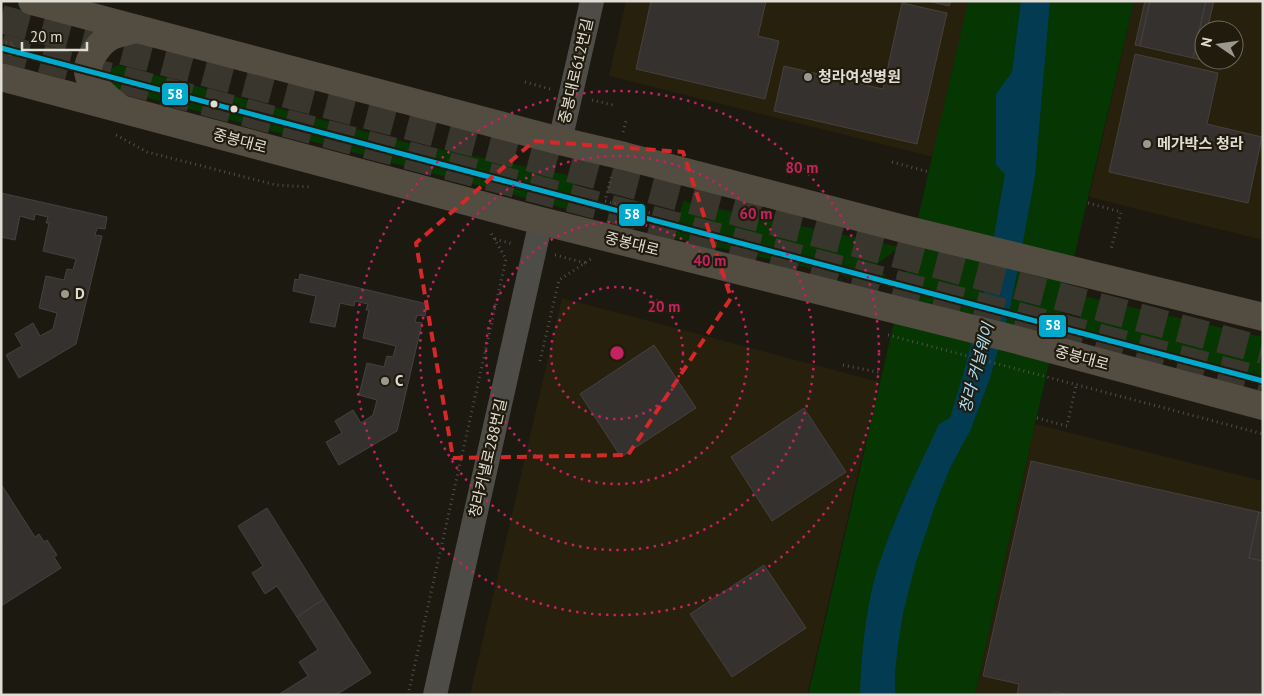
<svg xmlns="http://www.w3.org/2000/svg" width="1264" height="696" viewBox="0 0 1264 696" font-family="'PT Sans','Noto Sans KR',sans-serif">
<rect width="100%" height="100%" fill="#1c1911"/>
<g fill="#26200c" fill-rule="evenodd">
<path d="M 626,1 L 968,1 L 933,157 L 609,76 Z"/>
<path d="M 1134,1 L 1263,1 L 1263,240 L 1089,197 ZM 1204,30 L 1234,30 L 1234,60 L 1204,60 Z"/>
<path d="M 562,298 L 879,382 L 807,695 L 470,695 Z"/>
<path d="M 1035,424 L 1263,481 L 1263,695 L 975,695 Z"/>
</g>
<g fill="#063602">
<path d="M 968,1 L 1134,1 L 1035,424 L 975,695 L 808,695 Z"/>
<path d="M 118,65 L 408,143 L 578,177 L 570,210 L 114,89 L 106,80 C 107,72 110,68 118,65 Z"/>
<path d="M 683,201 L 900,247 L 877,264 L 894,287 L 674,238 Z"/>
<path d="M 1069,293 L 1263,337 L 1263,381 L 1202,369 L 1066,329 L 1077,324 C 1081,316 1083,306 1076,299 C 1074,297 1071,295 1069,293 Z"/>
</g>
<path fill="#033c52" d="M 1021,1 L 1050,1 L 1035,176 L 1025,231 L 1011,304 L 990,378 L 971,429 L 950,468 L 937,500 L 916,562 L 903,613 L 898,645 L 895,673 L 895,695 L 860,695 C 861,655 866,605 878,567 C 894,518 917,471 939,424 L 950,418 L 963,375 L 984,292 L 1005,174 L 996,165 L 996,94 L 1012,72 Z"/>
<g fill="#35312f" stroke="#464140">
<path d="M 651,1 L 766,1 L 758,36 L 779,41 L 765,99 L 636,69 Z"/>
<path d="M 928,1 L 951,1 L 949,6 Z"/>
<path d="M 1145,1 L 1150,1 L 1140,46 L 1135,45 Z"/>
<path d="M 1150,1 L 1206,1 L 1193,58 L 1140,46 Z"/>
<path d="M 1206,1 L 1214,1 L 1207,30 L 1204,30 L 1204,44 L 1201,60 L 1193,58 Z"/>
<path d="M 902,3 L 947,13 L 917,144 L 774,111 L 784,66 L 883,89 Z"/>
<path d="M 1135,54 L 1218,73 L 1207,124 L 1262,137 L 1248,203 L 1109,172 Z"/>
<path d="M 1,193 L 107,217 L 105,229 L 97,228 L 95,235 L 102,236 L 76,344 L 19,378 L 6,355 L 22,346 L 15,334 L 33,323 L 40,336 L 53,329 L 57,313 L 39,308 L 46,276 L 64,280 L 67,269 L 73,270 L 76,259 L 43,251 L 49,223 L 46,223 L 48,217 L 35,214 L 34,220 L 20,216 L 15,240 L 1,237 Z"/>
<path d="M 300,274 L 427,304 L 425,316 L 417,315 L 415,322 L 422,323 L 397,431 L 339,465 L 326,442 L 342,433 L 335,421 L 353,410 L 361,423 L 373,415 L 377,400 L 359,395 L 367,363 L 384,367 L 387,356 L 393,357 L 396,346 L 363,338 L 369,310 L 366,310 L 368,304 L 355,301 L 354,306 L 340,303 L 335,327 L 310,322 L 316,296 L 293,291 L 295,279 L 299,280 Z"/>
<path d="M 654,345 L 696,408 L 621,457 L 580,394 Z"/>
<path d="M 804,408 L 846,472 L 772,521 L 731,457 Z"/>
<path d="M 1031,461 L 1259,512 L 1249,558 L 1263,561 L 1263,695 L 1069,695 L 1055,692 L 1054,695 L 1017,695 L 1019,684 L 983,676 Z"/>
<path d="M 1,484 L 35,537 L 39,534 L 44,542 L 47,540 L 57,555 L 54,557 L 61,568 L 1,606 L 1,549 L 3,548 L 1,545 Z"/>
<path d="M 267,508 L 324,599 L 297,617 L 277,586 L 265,594 L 252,573 L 263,566 L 238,526 Z"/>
<path d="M 1259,512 L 1263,513 L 1263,561 L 1249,558 Z"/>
<path d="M 764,565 L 806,628 L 732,677 L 690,614 Z"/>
<path d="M 324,599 L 371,673 L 336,695 L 278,695 L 308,676 L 299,662 L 318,650 L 297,617 Z"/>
</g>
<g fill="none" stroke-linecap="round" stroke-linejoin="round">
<g stroke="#39362e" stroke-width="28" stroke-dasharray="28 14" stroke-linecap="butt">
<path d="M 1,19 L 1263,350"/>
<path d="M 1,48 L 1263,381"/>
</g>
<g stroke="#524f4a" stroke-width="3" stroke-dasharray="1 4" stroke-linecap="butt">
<path d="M 1,41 L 14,44 L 10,56"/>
<path d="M 525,82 L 550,89"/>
<path d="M 592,100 L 613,105"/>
<path d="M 623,132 L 626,121"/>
<path d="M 116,135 L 147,152 L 276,185 L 311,187"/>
<path d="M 892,162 L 929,172"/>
<path d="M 611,177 L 605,201 L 651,213 L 648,222"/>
<path d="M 1088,203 L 1121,212 L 1111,249"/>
<path d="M 495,239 L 513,244"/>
<path d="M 555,255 L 585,263"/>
<path d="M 888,335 L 1263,434"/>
<path d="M 540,361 L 559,280 L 591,259"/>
<path d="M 843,365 L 882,373"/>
<path d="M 1037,418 L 1067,426 L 1076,385"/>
<path d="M 408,695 L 506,259 L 491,233"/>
</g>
<g stroke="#4e4c46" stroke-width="24">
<path d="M 560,141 L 592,1"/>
<path d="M 435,695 L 541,221"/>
</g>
<g stroke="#524c41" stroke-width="28">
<path d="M 32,1 L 560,141 L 624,156 L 904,229 L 1263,317"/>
<path d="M 1,77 L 541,221 L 1017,340 L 1263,406"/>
<path d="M 118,107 C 109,99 93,87 89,76 C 84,61 101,40 114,35 C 121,33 129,31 137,29"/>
</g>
<g stroke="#201b0d" stroke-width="9">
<path id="bus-1" d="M 1,48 L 1263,381"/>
</g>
<use href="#bus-1" stroke="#00a9ce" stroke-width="5"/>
</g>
<path fill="none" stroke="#d62828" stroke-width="4" stroke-dasharray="10 6" stroke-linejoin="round" d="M 534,141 L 683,152 L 731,298 L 628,455 L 453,458 L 416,243 Z"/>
<g fill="none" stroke="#c42261" stroke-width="2.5" stroke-dasharray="2.5 5">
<circle cx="617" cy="353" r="66"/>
<circle cx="617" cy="353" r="131"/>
<circle cx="617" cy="353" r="197"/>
<circle cx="617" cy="353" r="262"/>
</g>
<g fill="#9b9890" stroke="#201b0d" stroke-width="2">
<circle cx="808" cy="77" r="5"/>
<circle cx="1147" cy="144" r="5"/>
<circle cx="65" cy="294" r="5"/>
<circle cx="385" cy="381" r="5"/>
</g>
<g fill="#e0ddd4" stroke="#201b0d" stroke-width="2">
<circle cx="214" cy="104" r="4.5"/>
<circle cx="234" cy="109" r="4.5"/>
</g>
<g text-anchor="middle" stroke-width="4.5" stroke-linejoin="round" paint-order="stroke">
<g font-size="15" fill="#e0ddd4" stroke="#201b0d">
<text transform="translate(576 71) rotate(-77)" y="5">중봉대로612번길</text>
<text transform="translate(240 141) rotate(15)" y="5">중봉대로</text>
<text transform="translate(632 244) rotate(14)" y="5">중봉대로</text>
<text transform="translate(1082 358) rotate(15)" y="5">중봉대로</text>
<text transform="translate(488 458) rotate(-77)" y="5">청라커낼로288번길</text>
</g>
<g font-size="15" font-weight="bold" fill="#e0ddd4" stroke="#201b0d" text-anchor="start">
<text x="818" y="82">청라여성병원</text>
<text x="1157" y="149">메가박스 청라</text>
<text x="75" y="299">D</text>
<text x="395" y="386">C</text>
</g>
<g font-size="16" font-style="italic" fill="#aeddf5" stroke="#201b0d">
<text transform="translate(976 368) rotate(-75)" y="6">청라 커널웨이</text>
</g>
</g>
<circle cx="617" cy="353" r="8" fill="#c42261" stroke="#201b0d" stroke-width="2.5"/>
<g font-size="15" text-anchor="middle" font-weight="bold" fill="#c42261" stroke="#201b0d" stroke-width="4.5" stroke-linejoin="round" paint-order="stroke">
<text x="802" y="173">80 m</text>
<text x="756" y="219">60 m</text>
<text x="710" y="266">40 m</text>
<text x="664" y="312">20 m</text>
</g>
<g stroke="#201b0d" stroke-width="2">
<rect x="161" y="82" width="28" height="24" rx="5" fill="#00a9ce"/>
<rect x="618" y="203" width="28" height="24" rx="5" fill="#00a9ce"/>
<rect x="1038" y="314" width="29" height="24" rx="5" fill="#00a9ce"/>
</g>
<g font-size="14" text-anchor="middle" font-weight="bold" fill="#fff">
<text x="175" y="99">58</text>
<text x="632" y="219">58</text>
<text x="1053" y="330">58</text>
</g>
<rect width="1264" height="696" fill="none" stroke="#e0ddd4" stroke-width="5"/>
<g transform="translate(1219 45) rotate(283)"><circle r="24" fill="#201b0d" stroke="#6d695d"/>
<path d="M0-4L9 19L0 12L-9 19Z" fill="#9b9890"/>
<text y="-8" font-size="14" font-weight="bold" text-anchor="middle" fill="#e0ddd4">N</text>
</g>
<path d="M22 42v8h65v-8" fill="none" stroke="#e0ddd4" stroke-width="2.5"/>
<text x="30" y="42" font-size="15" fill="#e0ddd4" stroke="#201b0d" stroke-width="4" paint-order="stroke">20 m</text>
</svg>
